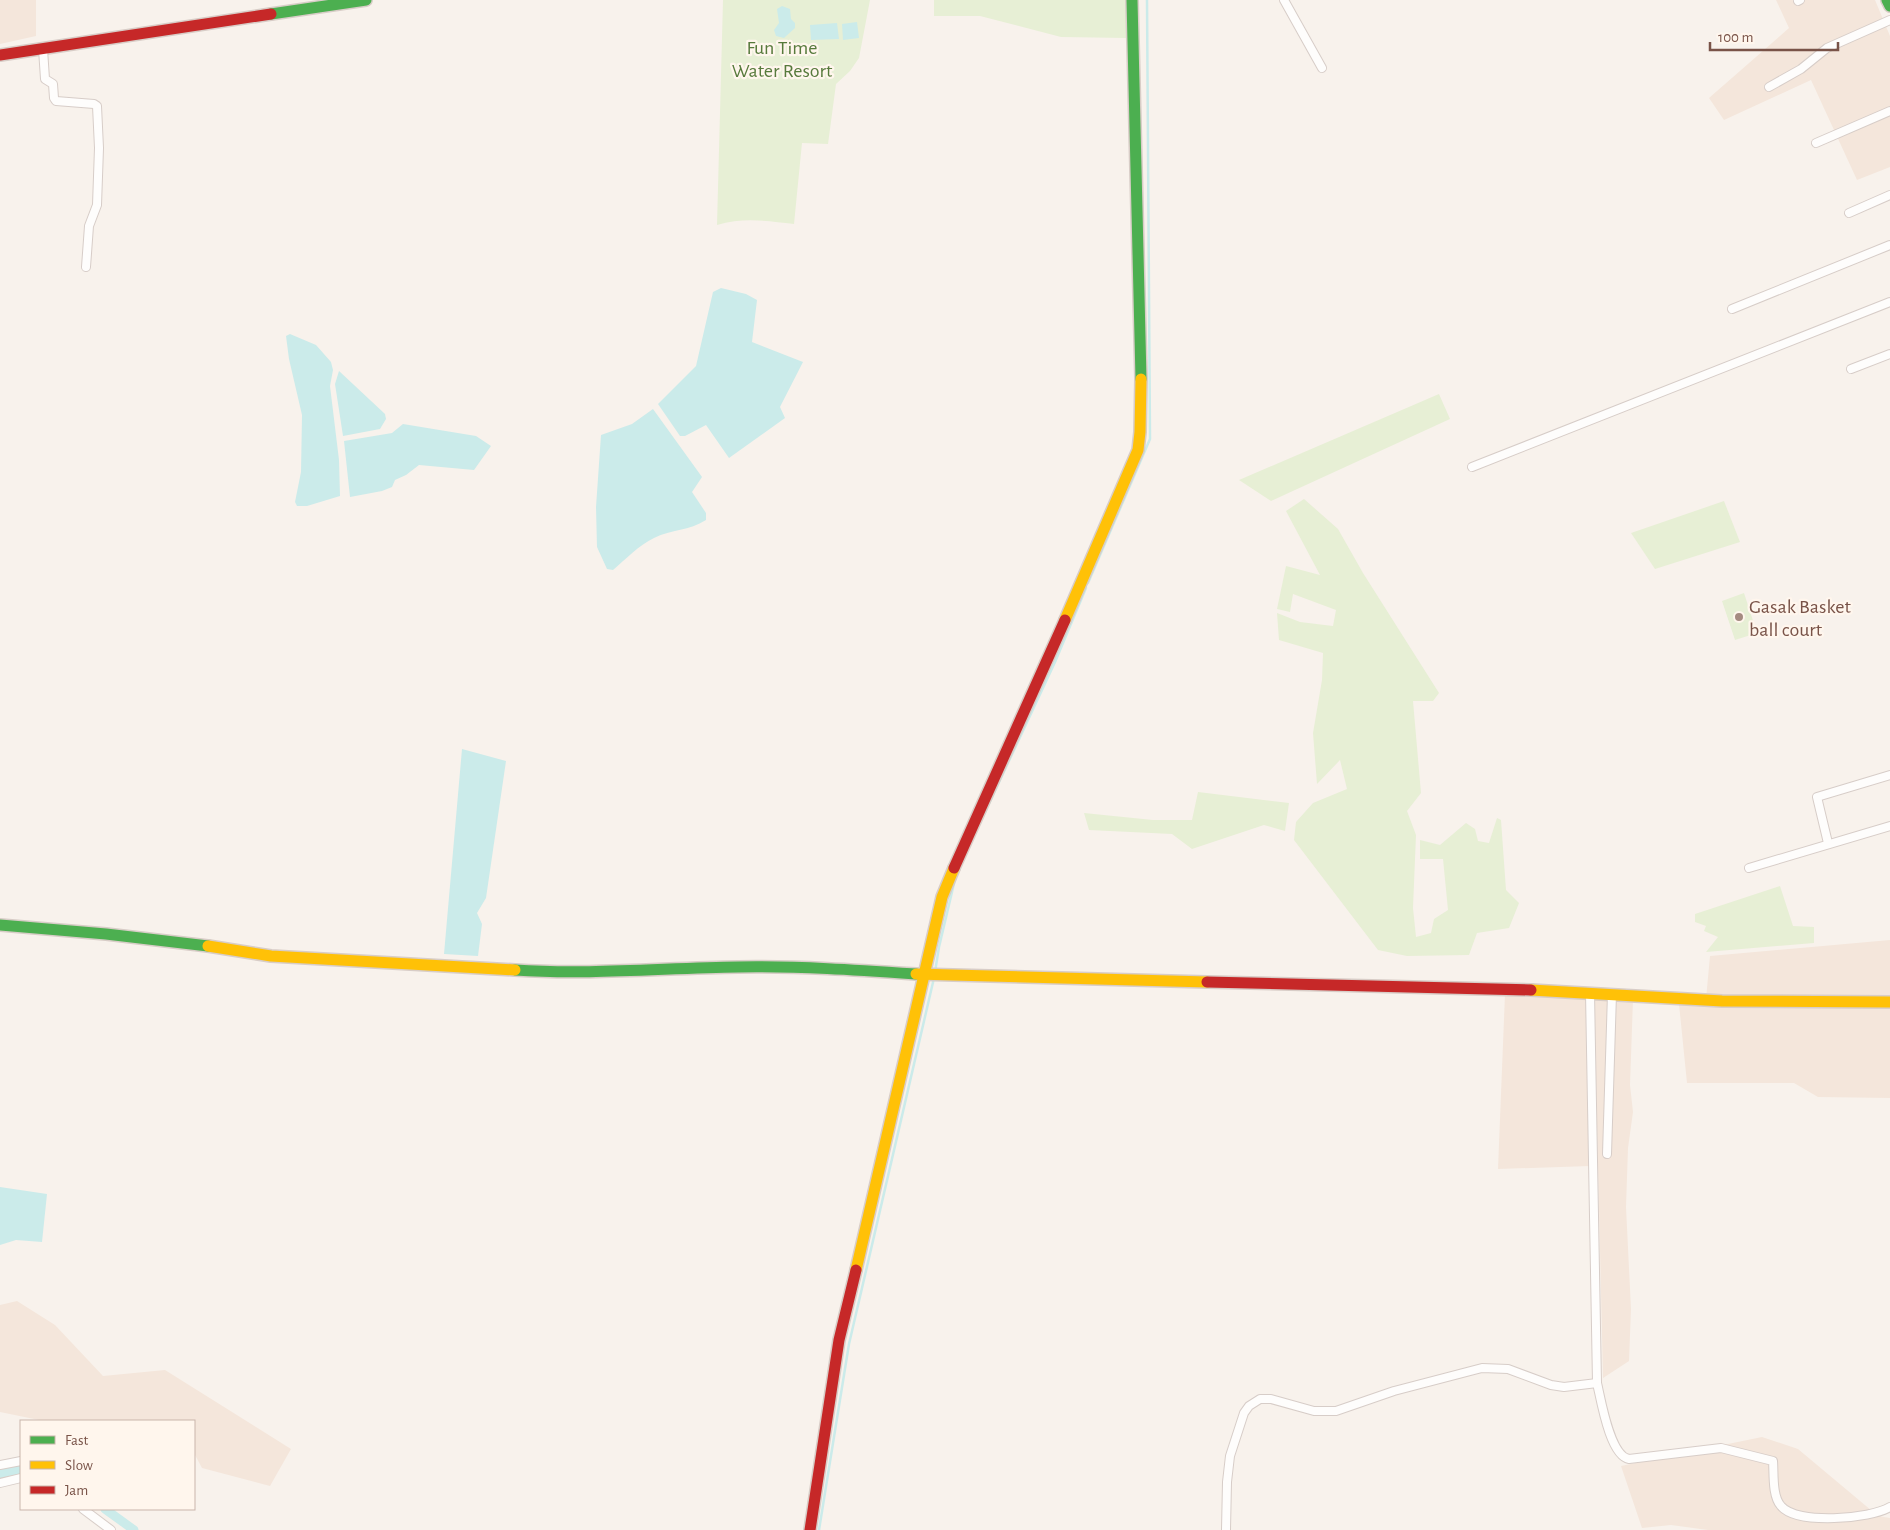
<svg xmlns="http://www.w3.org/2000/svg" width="1890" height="1530" viewBox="0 0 1890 1530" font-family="'Alegreya Sans',sans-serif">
<rect width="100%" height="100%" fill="#f8f2ec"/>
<g fill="#f4e6db">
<path d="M 0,0 L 36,0 L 36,36 L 0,44 Z"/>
<path d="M 1776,0 L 1875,0 L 1890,36 L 1890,167 L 1857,180 L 1811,80 L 1724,120 L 1709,98 L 1789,28 Z"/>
<path d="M 1890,940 L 1890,996 L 1802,1000 L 1706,999 L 1710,956 Z"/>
<path d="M 1505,994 L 1588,996 L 1590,1166 L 1498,1169 Z"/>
<path d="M 1594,996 L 1633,999 L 1630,1085 L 1633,1112 L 1628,1148 L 1626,1207 L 1631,1309 L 1629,1361 L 1603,1378 Z"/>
<path d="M 1679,1004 L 1890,1004 L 1890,1098 L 1818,1097 L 1794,1083 L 1687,1083 Z"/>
<path d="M 17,1301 L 55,1325 L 103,1376 L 165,1370 L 291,1449 L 270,1486 L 202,1468 L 194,1453 L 194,1421 L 44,1421 L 0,1412 L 0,1305 Z"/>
<path d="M 1762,1437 L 1798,1449 L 1878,1516 L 1890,1518 L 1890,1530 L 1708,1530 L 1671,1525 L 1642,1528 L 1621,1466 Z"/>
</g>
<g fill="#e7efd5">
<path d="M 723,0 L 870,0 L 859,58 L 850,71 L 836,84 L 828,144 L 802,143 L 794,224 C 767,221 744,217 717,225 Z"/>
<path d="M 934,0 L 1127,0 L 1126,38 L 1061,37 L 980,16 L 934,16 Z"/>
<path d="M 1439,394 L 1450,419 L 1271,501 L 1239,480 Z"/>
<path d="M 1304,499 L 1338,529 L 1363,573 L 1439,693 L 1433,701 L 1413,701 L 1421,793 L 1407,811 L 1416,835 L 1413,908 L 1416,937 L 1431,933 L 1434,919 L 1448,910 L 1443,859 L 1420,859 L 1420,840 L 1440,845 L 1466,823 L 1475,829 L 1478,841 L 1489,843 L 1497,818 L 1501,820 L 1506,890 L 1519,903 L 1509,928 L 1477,933 L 1469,955 L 1407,956 L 1378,950 L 1294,840 L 1296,822 L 1313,803 L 1347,789 L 1340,760 L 1317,784 L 1313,733 L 1322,680 L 1323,653 L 1279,640 L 1277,613 L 1300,622 L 1333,626 L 1336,610 L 1293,594 L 1290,612 L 1277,609 L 1286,566 L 1320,575 L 1286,511 Z"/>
<path d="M 1724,501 L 1740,542 L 1655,569 L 1631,533 Z"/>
<path d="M 1744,593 L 1757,633 L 1735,640 L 1722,601 Z"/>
<path d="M 1198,792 L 1289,803 L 1285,831 L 1264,825 L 1192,849 L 1172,834 L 1089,830 L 1084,813 L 1153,820 L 1192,820 Z"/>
<path d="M 1780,886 L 1793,926 L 1814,927 L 1814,943 L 1706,952 L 1718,937 L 1704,931 L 1706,926 L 1695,922 L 1695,914 Z"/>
</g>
<g fill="#cbebea">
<path d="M 782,6 L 790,9 L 791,19 L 795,23 L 795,28 L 784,38 L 776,36 L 774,30 L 779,23 L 777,9 Z"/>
<path d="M 857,22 L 859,38 L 843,40 L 842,24 Z"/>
<path d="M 837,23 L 839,39 L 811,40 L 810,25 Z"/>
<path d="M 721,288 L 746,294 L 757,300 L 752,342 L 803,362 L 782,403 L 780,407 L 785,418 L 729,458 L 706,425 L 685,436 L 680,436 L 658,404 L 696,366 L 713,292 Z"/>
<path d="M 290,334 L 316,345 L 331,362 L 333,370 L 330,386 L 339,460 L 340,496 L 307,506 L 297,506 L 295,502 L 301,472 L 302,415 L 289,359 L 286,336 Z"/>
<path d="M 339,371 L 385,414 L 386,419 L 380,429 L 343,436 L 335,384 Z"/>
<path d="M 653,409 L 702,477 L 692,492 L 706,513 L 706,520 C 689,531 672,529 654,538 C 639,545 626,559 613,570 L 607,569 L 597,547 L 596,507 L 601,435 L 632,424 Z"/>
<path d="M 403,424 L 476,436 L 491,446 L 474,470 L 419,465 L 406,475 L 395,480 L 392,487 L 382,491 L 350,497 L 344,441 L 392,433 Z"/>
<path d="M 462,749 L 506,761 L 486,898 L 477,913 L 482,924 L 478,956 L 444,954 Z"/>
<path d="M 0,1187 L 47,1194 L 42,1242 L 16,1240 L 0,1245 Z"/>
</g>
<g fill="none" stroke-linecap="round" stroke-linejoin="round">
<g stroke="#cbebea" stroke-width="2.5">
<path d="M 1088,583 L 1150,439 L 1147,0"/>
<path d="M 980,823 L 1055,662 L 1086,588"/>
<path d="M 935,972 L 939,947 L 956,875"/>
<path d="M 819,1530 L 849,1344 L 934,978"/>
</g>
<g stroke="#cbebea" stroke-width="9">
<path d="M 0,1474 L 21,1469"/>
<path d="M 105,1509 L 134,1530"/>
</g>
<g stroke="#d7cdc8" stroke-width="10">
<g id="street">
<path d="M 1284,0 L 1322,68"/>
<path d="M 1798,1 L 1800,0"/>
<path d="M 43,49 L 45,79 L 53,84 L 54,98 L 56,101 L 94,104 L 97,106 L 99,148 L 97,205 L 89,226 L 86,267"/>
<path d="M 1769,87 L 1801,69 L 1827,48 L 1890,20"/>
<path d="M 1816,143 L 1890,111"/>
<path d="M 1849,213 L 1890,195"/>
<path d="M 1732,309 L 1890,245"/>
<path d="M 1851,369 L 1890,354"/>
<path d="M 1472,467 L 1890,302"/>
<path d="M 1828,843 L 1817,797 L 1890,775"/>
<path d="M 1749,868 L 1890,826"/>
<path d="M 1590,993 L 1597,1383 C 1601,1400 1610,1456 1629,1459 L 1721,1448 L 1773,1461 C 1774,1474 1772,1496 1781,1506 C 1797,1525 1870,1519 1890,1507"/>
<path d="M 1607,1154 L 1612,994"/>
<path d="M 0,1465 L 21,1461"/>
<path d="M 0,1483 L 21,1478"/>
<path d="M 83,1509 L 111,1530"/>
<path d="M 1226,1530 L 1227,1482 L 1230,1456 L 1244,1413 L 1249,1406 L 1260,1399 L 1271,1399 L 1314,1411 L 1336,1411 L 1394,1391 L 1482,1368 L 1508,1369 L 1551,1385 L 1564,1387 L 1597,1383"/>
</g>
</g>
<g stroke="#d8cdc7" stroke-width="14">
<g id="fast">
<path d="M 1132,0 L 1141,379"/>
<path d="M 1887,0 L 1890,6"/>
<path d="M 271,14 L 366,0"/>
<path d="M 0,925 L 106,934 L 208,946"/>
<path d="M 515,970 C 589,975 664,968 738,967 C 798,966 857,970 916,974"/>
</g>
</g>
<g stroke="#d8cdc7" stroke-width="14">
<g id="slow">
<path d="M 1065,620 L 1138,450 L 1140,432 L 1141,379"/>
<path d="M 208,946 L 271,956 L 515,970"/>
<path d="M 916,974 L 1207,982"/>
<path d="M 1531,990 L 1722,1001 L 1890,1002"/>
<path d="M 856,1270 L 942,897 L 954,868"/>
</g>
</g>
<g stroke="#d8cdc7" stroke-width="14">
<g id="jam">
<path d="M 0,55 L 271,14"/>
<path d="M 954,868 L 1065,620"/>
<path d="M 1207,982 L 1531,990"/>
<path d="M 810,1530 L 839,1340 L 856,1270"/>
</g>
</g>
<use href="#street" stroke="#fefdfc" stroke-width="8"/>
<use href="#fast" stroke="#4caf50" stroke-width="11"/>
<use href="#slow" stroke="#ffc107" stroke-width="11"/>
<use href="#jam" stroke="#c62828" stroke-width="11"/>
</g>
<circle fill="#a58b81" stroke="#fff6ed" stroke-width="2" cx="1739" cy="617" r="5"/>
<g text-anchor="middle" stroke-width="4.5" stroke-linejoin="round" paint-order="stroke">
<g font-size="20" fill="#577a3c" stroke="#fff6ed">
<text x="782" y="54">Fun Time<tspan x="782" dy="23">Water Resort</tspan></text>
</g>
<g font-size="20" fill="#795348" stroke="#fff6ed" text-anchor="start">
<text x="1749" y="613">Gasak Basket<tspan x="1749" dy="23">ball court</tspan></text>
</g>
</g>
<rect x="20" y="1420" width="175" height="90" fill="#fff6ed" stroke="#c9b5ab"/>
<rect x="30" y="1436" width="25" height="8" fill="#4caf50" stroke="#c9b5ab"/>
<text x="65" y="1445" font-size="15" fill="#795348">Fast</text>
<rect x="30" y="1461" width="25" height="8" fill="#ffc107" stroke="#c9b5ab"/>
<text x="65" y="1470" font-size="15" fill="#795348">Slow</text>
<rect x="30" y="1486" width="25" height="8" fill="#c62828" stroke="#c9b5ab"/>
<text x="65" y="1495" font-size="15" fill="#795348">Jam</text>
<path d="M1710 42v8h128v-8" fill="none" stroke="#795348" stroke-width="2.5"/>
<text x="1718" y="42" font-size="15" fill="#795348" stroke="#fff6ed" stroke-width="4" paint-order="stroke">100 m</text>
</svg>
